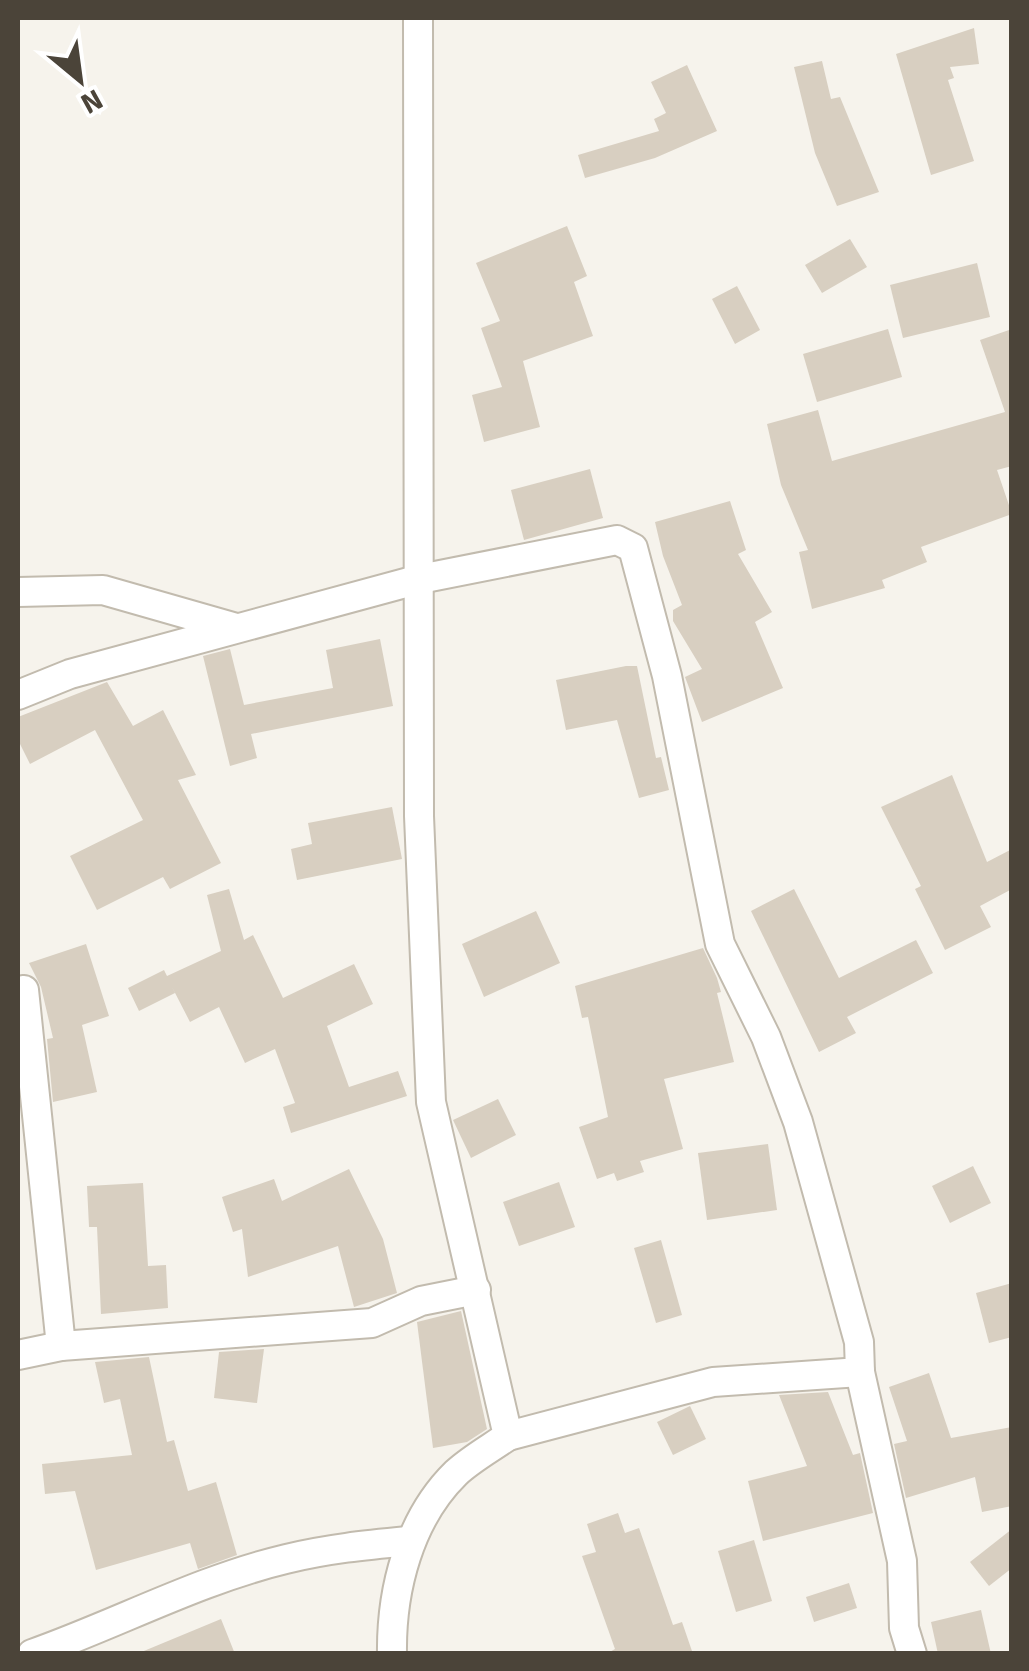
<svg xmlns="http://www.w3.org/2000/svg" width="1029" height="1671" viewBox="0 0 1029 1671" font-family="Signika,sans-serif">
<rect width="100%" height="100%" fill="#f6f3ec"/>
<g fill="#d8cfc1">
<path d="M 974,28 L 979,64 L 950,67 L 954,78 L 948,80 L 974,161 L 931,175 L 896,54 Z"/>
<path d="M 822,61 L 831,99 L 840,97 L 879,192 L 837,206 L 815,153 L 794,67 Z"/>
<path d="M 687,65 L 717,131 L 655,158 L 585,178 L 578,155 L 659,131 L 654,119 L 666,113 L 651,82 Z"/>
<path d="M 567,226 L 587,276 L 574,282 L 593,336 L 523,361 L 540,427 L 484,442 L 472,395 L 502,387 L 481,328 L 500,321 L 476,263 Z"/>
<path d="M 850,239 L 867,267 L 822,293 L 805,265 Z"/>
<path d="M 977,263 L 990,317 L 903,338 L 890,285 Z"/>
<path d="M 737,286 L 760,330 L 735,344 L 712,299 Z"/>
<path d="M 888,329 L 902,377 L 817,402 L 803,354 Z"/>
<path d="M 1012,329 L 1012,466 L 997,470 L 1012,514 L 921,547 L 927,562 L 882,580 L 885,588 L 812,609 L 799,552 L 808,550 L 781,485 L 767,424 L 818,410 L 832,461 L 1005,412 L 980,340 Z"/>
<path d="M 590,469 L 603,518 L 524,540 L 511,490 Z"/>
<path d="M 730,501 L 746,550 L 738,554 L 772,612 L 755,622 L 783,688 L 702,722 L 685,677 L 702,669 L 673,621 L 673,610 L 682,605 L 663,556 L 655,522 Z"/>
<path d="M 380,639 L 393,706 L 251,734 L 257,758 L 230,766 L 203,656 L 230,649 L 244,705 L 333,688 L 326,650 Z"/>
<path d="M 626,666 L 637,666 L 656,758 L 661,757 L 669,790 L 639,798 L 617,720 L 566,730 L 556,680 Z"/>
<path d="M 107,682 L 133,726 L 163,710 L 196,775 L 178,780 L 221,863 L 170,889 L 163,877 L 97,910 L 70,856 L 143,820 L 95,730 L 30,764 L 18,740 L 18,717 Z"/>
<path d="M 952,775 L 987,862 L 1012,849 L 1012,889 L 980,906 L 991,927 L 945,950 L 915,889 L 921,886 L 881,807 Z"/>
<path d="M 392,807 L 402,859 L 297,880 L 291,849 L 312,844 L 308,823 Z"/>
<path d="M 229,889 L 244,940 L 253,935 L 283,998 L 354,964 L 373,1004 L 327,1026 L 349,1087 L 398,1071 L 407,1096 L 291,1133 L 283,1107 L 295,1103 L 275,1049 L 245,1063 L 219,1007 L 190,1022 L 172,987 L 175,993 L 139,1011 L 128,988 L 164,970 L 167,976 L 221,951 L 207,895 Z"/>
<path d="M 794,889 L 839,978 L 916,940 L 933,973 L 847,1017 L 856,1033 L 819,1052 L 751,911 Z"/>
<path d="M 536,911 L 560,963 L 484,997 L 462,944 Z"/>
<path d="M 86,944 L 109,1016 L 82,1025 L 97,1092 L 53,1102 L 47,1039 L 53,1038 L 41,987 L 29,963 Z"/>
<path d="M 703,948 L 717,978 L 721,992 L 717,993 L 734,1062 L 664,1079 L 683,1149 L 640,1161 L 644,1172 L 617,1181 L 614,1173 L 597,1179 L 579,1127 L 608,1117 L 588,1017 L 582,1018 L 575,986 Z"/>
<path d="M 498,1099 L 516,1135 L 471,1158 L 453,1120 Z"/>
<path d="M 768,1144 L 777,1210 L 707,1220 L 698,1153 Z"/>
<path d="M 973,1166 L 991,1203 L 950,1223 L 932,1186 Z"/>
<path d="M 349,1169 L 383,1239 L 397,1293 L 354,1307 L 338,1246 L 248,1277 L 242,1229 L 233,1232 L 222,1197 L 274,1179 L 282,1201 Z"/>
<path d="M 559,1182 L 575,1227 L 519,1246 L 503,1202 Z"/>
<path d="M 143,1183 L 148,1266 L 166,1265 L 168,1308 L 101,1314 L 97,1227 L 89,1227 L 87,1186 Z"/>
<path d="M 661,1240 L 682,1315 L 656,1323 L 634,1248 Z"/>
<path d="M 1012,1283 L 1012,1337 L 989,1343 L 976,1293 Z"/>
<path d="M 461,1311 L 487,1429 L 467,1442 L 433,1448 L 417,1322 Z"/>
<path d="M 264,1349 L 257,1403 L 214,1398 L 219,1352 Z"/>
<path d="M 149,1357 L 167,1442 L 174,1440 L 188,1491 L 216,1482 L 237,1555 L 198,1569 L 190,1543 L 96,1570 L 75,1491 L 45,1494 L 42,1464 L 132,1455 L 120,1399 L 104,1403 L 95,1362 Z"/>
<path d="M 929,1373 L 951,1438 L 1012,1427 L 1012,1506 L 982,1512 L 975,1477 L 906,1498 L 894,1444 L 907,1441 L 889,1387 Z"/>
<path d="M 828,1392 L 853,1455 L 860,1453 L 873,1513 L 763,1541 L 748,1481 L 807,1466 L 779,1395 Z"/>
<path d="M 690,1406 L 706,1439 L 673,1455 L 657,1422 Z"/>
<path d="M 618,1513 L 625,1533 L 639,1528 L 673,1625 L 682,1622 L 693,1654 L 606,1654 L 615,1649 L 582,1556 L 596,1552 L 587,1524 Z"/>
<path d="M 1012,1529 L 1012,1568 L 989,1586 L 970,1562 Z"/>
<path d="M 754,1540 L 772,1601 L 736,1612 L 718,1551 Z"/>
<path d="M 849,1583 L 857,1608 L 814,1622 L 806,1597 Z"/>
<path d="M 981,1610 L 991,1654 L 938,1654 L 931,1622 Z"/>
<path d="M 221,1619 L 235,1654 L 139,1654 L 139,1653 Z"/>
</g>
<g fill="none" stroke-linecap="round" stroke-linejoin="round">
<g stroke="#c2bbae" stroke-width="32">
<g id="street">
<path d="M 18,592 L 103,590 L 236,628"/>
<path d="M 18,695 L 70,674 L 420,579 L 617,540 L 633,548 L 667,676 L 720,944 L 766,1037 L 798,1122 L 859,1342 L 860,1372 L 902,1561 L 904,1628 L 912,1654"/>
<path d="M 24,990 L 61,1346"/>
<path d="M 18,1355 L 61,1346 L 372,1323 L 421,1301 L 476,1290"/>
<path d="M 508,1436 L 713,1382 L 860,1372"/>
<path d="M 32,1654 C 117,1624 198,1580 286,1559 C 326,1549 367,1545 408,1541"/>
<path d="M 392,1654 C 391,1590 409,1519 456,1473 C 471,1459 491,1448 508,1436 L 431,1102 L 419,816 L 418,18"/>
</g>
</g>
<use href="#street" stroke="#fff" stroke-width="28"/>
</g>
<rect width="1029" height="1671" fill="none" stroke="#4b4439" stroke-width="40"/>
<g transform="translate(80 80) rotate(151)" stroke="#ffffff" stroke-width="8" paint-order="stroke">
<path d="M0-8L18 38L0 25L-18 38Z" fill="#4b4439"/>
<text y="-15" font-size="28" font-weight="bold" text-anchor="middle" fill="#4b4439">N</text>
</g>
</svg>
